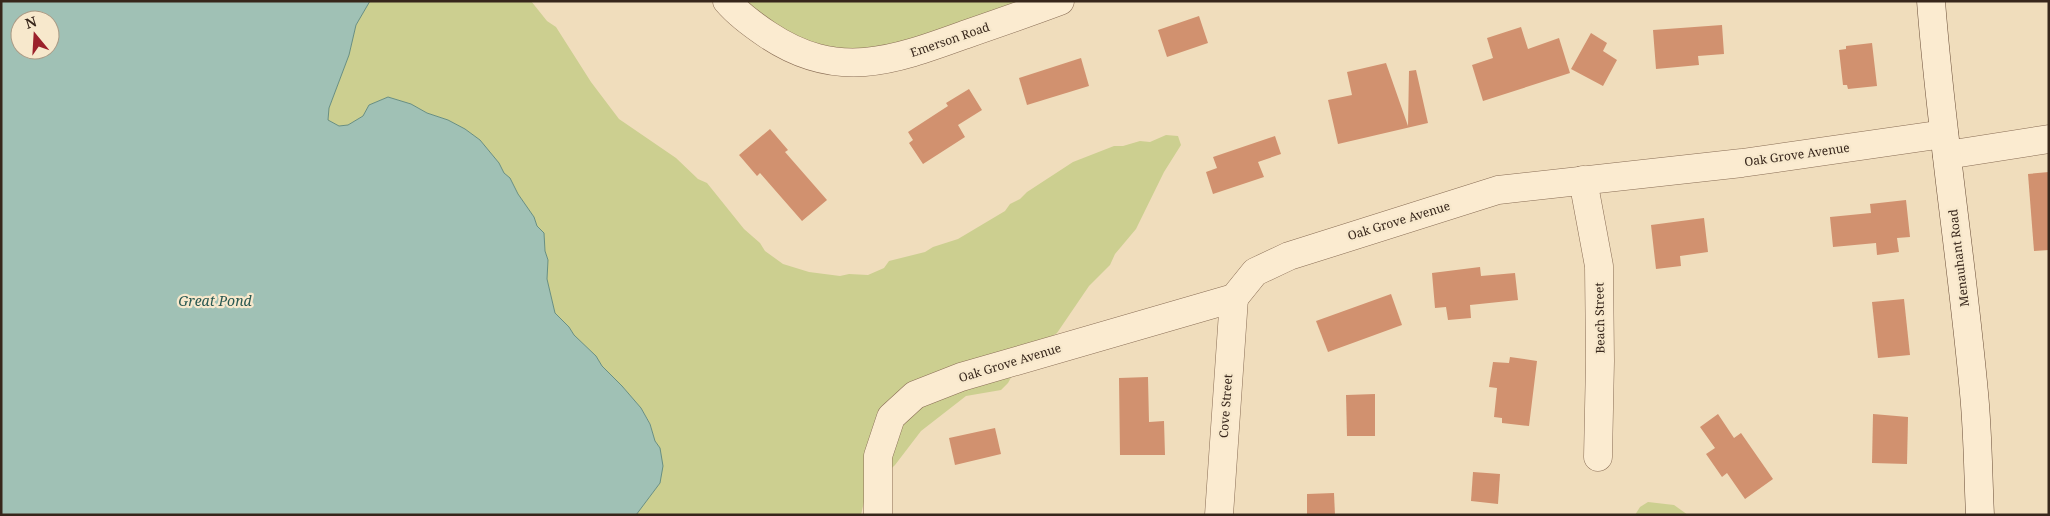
<svg xmlns="http://www.w3.org/2000/svg" width="2050" height="516" viewBox="0 0 2050 516" font-family="'Noto Serif',serif">
<rect width="100%" height="100%" fill="#f0ddbc"/>
<g fill="#cccf90">
<path d="M 370,1 L 531,1 L 547,21 L 556,27 L 591,82 L 619,119 L 676,158 L 698,179 L 707,183 L 744,229 L 760,243 L 765,251 L 783,264 L 809,272 L 840,276 L 849,274 L 868,275 L 884,268 L 889,261 L 925,252 L 933,247 L 958,239 L 1005,211 L 1010,204 L 1020,199 L 1027,192 L 1073,162 L 1114,146 L 1123,146 L 1140,141 L 1150,142 L 1166,135 L 1178,136 L 1181,145 L 1164,172 L 1136,229 L 1115,254 L 1110,265 L 1089,286 L 1057,333 L 1049,338 L 1014,372 L 1008,383 L 1001,390 L 966,396 L 921,431 L 895,465 L 866,493 L 861,515 L 636,515 L 660,483 L 660,448 L 655,441 L 650,423 L 641,408 L 622,386 L 602,366 L 596,356 L 574,335 L 569,327 L 555,313 L 547,279 L 548,260 L 545,251 L 544,233 L 537,226 L 534,217 L 518,194 L 510,178 L 504,173 L 499,163 L 480,140 L 465,129 L 448,120 L 427,113 L 411,104 L 388,97 L 369,105 L 363,116 L 348,125 L 339,126 L 328,120 L 329,108 L 349,55 L 356,25 Z"/>
<path d="M 741,1 L 1026,1 L 924,37 L 861,51 L 826,49 L 803,43 Z"/>
<path d="M 1648,502 L 1674,505 L 1688,515 L 1635,515 L 1640,507 Z"/>
</g>
<path fill="#a0c1b5" stroke="#688f82" fill-rule="evenodd" d="M 1,1 L 370,1 L 356,25 L 349,55 L 329,108 L 328,120 L 339,126 L 348,125 L 363,116 L 369,105 L 388,97 L 411,104 L 427,113 L 448,120 L 465,129 L 480,140 L 499,163 L 504,173 L 510,178 L 518,194 L 534,217 L 537,226 L 544,233 L 545,251 L 548,260 L 547,279 L 555,313 L 569,327 L 574,335 L 596,356 L 602,366 L 622,386 L 641,408 L 650,424 L 655,441 L 660,448 L 663,466 L 660,483 L 636,515 L 1,515 ZM 20,20 L 50,20 L 50,50 L 20,50 Z"/>
<g fill="#d1916f">
<path d="M 1199,16 L 1208,43 L 1167,57 L 1158,30 Z"/>
<path d="M 1722,25 L 1724,54 L 1698,56 L 1699,65 L 1656,69 L 1653,30 Z"/>
<path d="M 1521,27 L 1528,49 L 1559,38 L 1570,73 L 1483,101 L 1472,65 L 1493,58 L 1487,38 Z"/>
<path d="M 1591,33 L 1607,43 L 1603,51 L 1617,60 L 1603,86 L 1571,69 Z"/>
<path d="M 1872,43 L 1877,86 L 1848,89 L 1847,85 L 1843,85 L 1839,50 L 1846,49 L 1846,46 Z"/>
<path d="M 1081,58 L 1089,86 L 1027,105 L 1019,78 Z"/>
<path d="M 1386,63 L 1408,126 L 1409,71 L 1416,70 L 1428,123 L 1338,144 L 1328,100 L 1352,95 L 1347,72 Z"/>
<path d="M 969,89 L 982,110 L 958,125 L 965,137 L 923,164 L 909,143 L 913,140 L 908,132 L 948,106 L 946,103 Z"/>
<path d="M 770,129 L 788,150 L 785,152 L 827,200 L 802,221 L 760,173 L 757,176 L 739,155 Z"/>
<path d="M 1275,136 L 1281,154 L 1258,162 L 1264,177 L 1213,194 L 1206,172 L 1217,168 L 1213,157 Z"/>
<path d="M 2049,172 L 2049,250 L 2034,251 L 2028,174 Z"/>
<path d="M 1906,200 L 1910,237 L 1897,238 L 1899,252 L 1877,255 L 1876,243 L 1833,247 L 1830,217 L 1871,213 L 1870,204 Z"/>
<path d="M 1704,218 L 1708,252 L 1680,256 L 1681,266 L 1656,269 L 1651,225 Z"/>
<path d="M 1480,267 L 1481,276 L 1515,273 L 1518,300 L 1470,305 L 1471,318 L 1448,320 L 1446,307 L 1435,308 L 1432,273 Z"/>
<path d="M 1391,294 L 1402,325 L 1328,352 L 1316,321 Z"/>
<path d="M 1904,299 L 1910,355 L 1878,358 L 1872,302 Z"/>
<path d="M 1510,357 L 1537,361 L 1529,426 L 1502,423 L 1502,418 L 1494,417 L 1497,388 L 1489,387 L 1493,362 L 1509,363 Z"/>
<path d="M 1148,377 L 1149,422 L 1164,421 L 1165,455 L 1120,455 L 1119,378 Z"/>
<path d="M 1375,394 L 1375,436 L 1347,436 L 1346,395 Z"/>
<path d="M 1718,414 L 1734,438 L 1741,433 L 1773,479 L 1745,499 L 1727,473 L 1722,477 L 1706,454 L 1715,448 L 1700,427 Z"/>
<path d="M 1873,414 L 1908,417 L 1907,464 L 1872,463 Z"/>
<path d="M 995,428 L 1001,454 L 955,465 L 949,438 Z"/>
<path d="M 1473,472 L 1500,474 L 1498,504 L 1471,501 Z"/>
<path d="M 1334,493 L 1335,515 L 1307,515 L 1307,494 Z"/>
</g>
<g fill="none" stroke-linecap="round" stroke-linejoin="round">
<g stroke="#896d55" stroke-width="29">
<g id="minor">
<path d="M 1947,155 L 2049,139"/>
<path d="M 1583,180 L 1599,266 L 1600,361 L 1598,457"/>
<path d="M 878,515 L 878,456 L 891,417 L 915,395 L 961,377 L 1234,298 L 1255,272 L 1289,256 L 1498,190 L 1742,163 L 1944,134"/>
<path d="M 1219,515 L 1234,298"/>
</g>
</g>
<g stroke="#896d55" stroke-width="29">
<path id="tertiary" d="M 727,1 C 738,14 753,25 768,35 C 837,81 892,61 964,35 C 996,24 1028,13 1060,1"/>
</g>
<g stroke="#6a4e38" stroke-width="29">
<path id="secondary" d="M 1931,1 C 1941,132 1962,262 1974,393 C 1978,434 1978,474 1980,515"/>
</g>
<use href="#minor" stroke="#fbebd0" stroke-width="28"/>
<use href="#tertiary" stroke="#fbebd0" stroke-width="28"/>
<use href="#secondary" stroke="#fbebd0" stroke-width="28"/>
</g>
<g text-anchor="middle" stroke-width="4.5" stroke-linejoin="round" paint-order="stroke">
<g font-size="12" fill="#37261b" stroke="#f7e8cc">
<text transform="translate(950 40) rotate(-19)" y="4">Emerson Road</text>
<text transform="translate(1797 155) rotate(-8)" y="4">Oak Grove Avenue</text>
<text transform="translate(1399 221) rotate(-17)" y="4">Oak Grove Avenue</text>
<text transform="translate(1959 258) rotate(-97)" y="4">Menauhant Road</text>
<text transform="translate(1600 318) rotate(-91)" y="4">Beach Street</text>
<text transform="translate(1010 363) rotate(-17)" y="4">Oak Grove Avenue</text>
<text transform="translate(1226 406) rotate(-86)" y="4">Cove Street</text>
</g>
<g font-size="14" font-style="italic" fill="#295851" stroke="#f7e8cc">
<text x="215" y="306">Great Pond</text>
</g>
</g>
<rect width="2050" height="516" fill="none" stroke="#37261b" stroke-width="5"/>
<g transform="translate(35 35) rotate(342)"><circle r="24" fill="#f7e8cc" stroke="#aa9a85"/>
<path d="M0-4L9 19L0 12L-9 19Z" fill="#9b212b"/>
<text y="-8" font-size="14" font-weight="bold" text-anchor="middle" fill="#37261b">N</text>
</g>
</svg>
